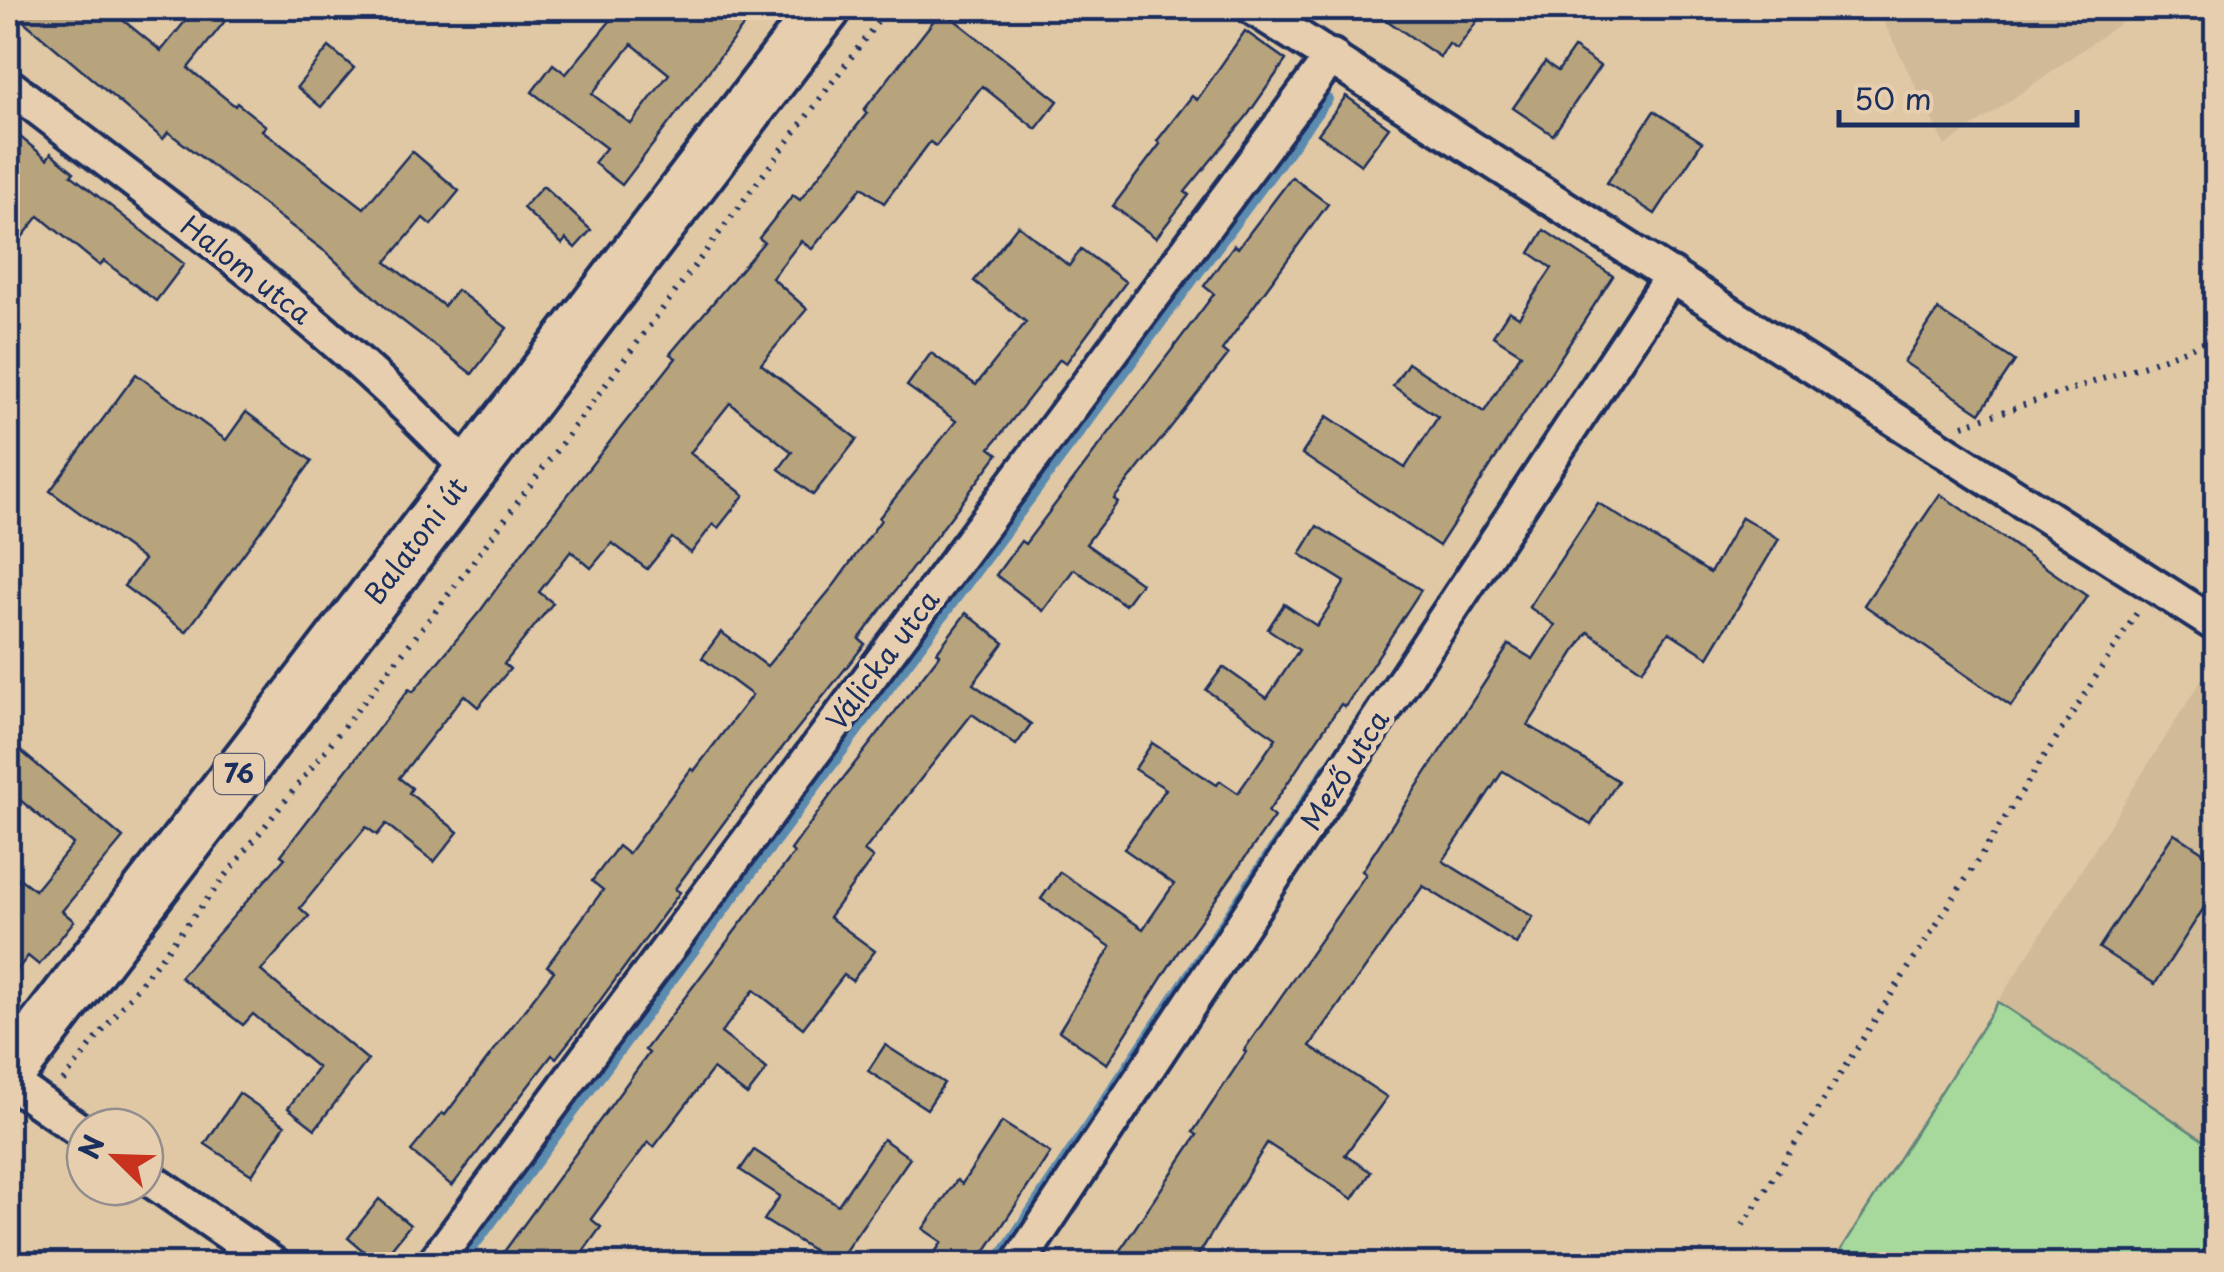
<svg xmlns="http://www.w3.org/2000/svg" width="2224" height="1272" viewBox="0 0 2224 1272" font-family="'Playpen Sans',sans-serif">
<rect width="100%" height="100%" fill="#e0c8a5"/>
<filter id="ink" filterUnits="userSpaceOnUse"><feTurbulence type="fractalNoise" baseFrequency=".01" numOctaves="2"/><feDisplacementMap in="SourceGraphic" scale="20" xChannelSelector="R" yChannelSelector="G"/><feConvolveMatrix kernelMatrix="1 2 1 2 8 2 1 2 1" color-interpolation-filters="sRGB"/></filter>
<g filter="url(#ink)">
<g fill="#d0ba97">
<path d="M 1877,8 L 2142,8 L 1945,146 Z"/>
<path d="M 2216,657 L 2216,1149 L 1998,1002 Z"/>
</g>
<path fill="#a6d99b" stroke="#60847c" stroke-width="2.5" d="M 1998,1002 L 2216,1149 L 2216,1264 L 1832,1264 Z"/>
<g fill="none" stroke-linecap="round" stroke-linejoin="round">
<g stroke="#5b8bb0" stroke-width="10">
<path d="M 461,1264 L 1328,99"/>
<path d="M 995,1264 L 1328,766"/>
</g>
</g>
<g fill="#b8a47b" stroke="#1b2f5e" stroke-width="2.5" fill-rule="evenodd">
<path d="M 8,8 L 108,8 L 161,51 L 196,8 L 235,8 L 188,68 L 235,106 L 237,103 L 266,126 L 262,130 L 364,208 L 412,151 L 459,191 L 431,225 L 423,218 L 386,262 L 444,306 L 457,290 L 507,328 L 472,374 L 386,308 L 327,253 L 168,132 L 163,139 Z"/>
<path d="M 621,8 L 757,8 L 622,185 L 594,163 L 606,148 L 532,92 L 553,64 L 566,74 ZM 632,44 L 669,74 L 631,124 L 592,94 Z"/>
<path d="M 1369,8 L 1458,8 L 1477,21 L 1457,49 L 1449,44 L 1440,57 Z"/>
<path d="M 942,10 L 1058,101 L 1036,129 L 982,86 L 936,146 L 930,142 L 884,203 L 862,187 L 812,249 L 801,241 L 772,278 L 807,309 L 761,364 L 857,439 L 813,495 L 779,469 L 792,452 L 730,403 L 690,453 L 744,495 L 718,528 L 713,524 L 691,553 L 672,538 L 647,569 L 612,543 L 591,568 L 571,551 L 539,592 L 553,603 L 504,664 L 510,669 L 478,707 L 464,695 L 399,778 L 412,788 L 409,793 L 458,832 L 434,862 L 386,824 L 377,835 L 366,827 L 300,908 L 309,916 L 261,971 L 368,1060 L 315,1129 L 288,1108 L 318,1068 L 253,1014 L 243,1025 L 180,977 L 285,858 L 281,855 L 409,689 L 413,692 L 481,610 L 525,549 L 676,358 L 670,354 L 764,242 L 759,238 L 793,195 L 800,200 L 867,113 L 864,110 Z"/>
<path d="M 1245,31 L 1286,60 L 1247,116 L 1185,192 L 1189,195 L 1156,238 L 1113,206 L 1160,144 L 1157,141 L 1192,96 L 1197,100 Z"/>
<path d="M 329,47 L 354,68 L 321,107 L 297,87 Z"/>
<path d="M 1574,48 L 1600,66 L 1553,135 L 1513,108 L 1545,62 L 1558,71 Z"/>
<path d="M 1346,96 L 1389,127 L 1361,165 L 1318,134 Z"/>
<path d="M 1654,111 L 1702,142 L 1655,214 L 1607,183 Z"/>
<path d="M 8,127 L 47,159 L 51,153 L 74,172 L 71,175 L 184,264 L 156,301 L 104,261 L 100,266 L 39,216 L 8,255 Z"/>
<path d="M 1292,177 L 1328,204 L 1222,350 L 1228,355 L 1114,499 L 1118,502 L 1086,544 L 1141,583 L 1125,605 L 1074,569 L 1043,611 L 996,575 L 1021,541 L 1025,544 L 1214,294 L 1204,286 L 1234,245 L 1238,248 Z"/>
<path d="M 543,186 L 591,230 L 575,248 L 566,239 L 562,244 L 523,208 Z"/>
<path d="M 1018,225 L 1069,266 L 1081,249 L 1126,282 L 1066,363 L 1060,359 L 990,448 L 998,454 L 859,639 L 865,644 L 739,802 L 675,889 L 680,892 L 582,1025 L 556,1058 L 552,1055 L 452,1186 L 411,1151 L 442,1113 L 445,1115 L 554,971 L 547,966 L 603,890 L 592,881 L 618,846 L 628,854 L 691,769 L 694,771 L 752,695 L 702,658 L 721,632 L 767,666 L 835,584 L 881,520 L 879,518 L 956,421 L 907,386 L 931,353 L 976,385 L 1026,322 L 974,281 Z"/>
<path d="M 1544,230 L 1613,276 L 1439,546 L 1302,454 L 1327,416 L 1405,468 L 1438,417 L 1393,386 L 1408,363 L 1484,412 L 1521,354 L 1493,336 L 1509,311 L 1519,317 L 1552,268 L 1530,253 Z"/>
<path d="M 1938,310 L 2015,361 L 1980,413 L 1904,362 Z"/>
<path d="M 136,374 L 226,440 L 246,412 L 312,461 L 186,632 L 124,586 L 144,560 L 50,491 Z"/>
<path d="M 1940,494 L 2087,596 L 2011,706 L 1864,605 Z"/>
<path d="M 1598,503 L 1710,573 L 1742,517 L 1779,539 L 1708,657 L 1669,632 L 1642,670 L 1588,632 L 1577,648 L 1528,725 L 1618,781 L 1591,825 L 1503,771 L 1443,861 L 1533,917 L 1516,944 L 1423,886 L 1310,1046 L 1387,1097 L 1345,1155 L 1371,1172 L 1353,1199 L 1267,1143 L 1193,1264 L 1111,1264 L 1197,1135 L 1193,1132 L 1246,1052 L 1244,1050 L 1366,874 L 1362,871 L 1509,645 L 1533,659 L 1555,625 L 1529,607 Z"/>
<path d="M 1317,526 L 1421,590 L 1345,707 L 1341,704 L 1268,812 L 1274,817 L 1178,952 L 1107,1064 L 1059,1031 L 1111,947 L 1041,899 L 1060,872 L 1143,929 L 1174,884 L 1124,849 L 1166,789 L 1135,769 L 1152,743 L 1217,785 L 1220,781 L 1238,793 L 1276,738 L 1206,690 L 1223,667 L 1267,698 L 1299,650 L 1268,629 L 1284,604 L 1317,626 L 1345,582 L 1300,554 Z"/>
<path d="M 966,613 L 1004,643 L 973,684 L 1031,724 L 1016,745 L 972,714 L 864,851 L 873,858 L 829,917 L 875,951 L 852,981 L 844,975 L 803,1028 L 754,990 L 721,1033 L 767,1069 L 747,1095 L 713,1069 L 654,1147 L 648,1142 L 591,1219 L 601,1227 L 574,1264 L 495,1264 L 649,1053 L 645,1050 L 794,853 L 791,850 L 838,785 L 940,654 L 937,652 Z"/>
<path d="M 8,740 L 123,838 L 62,911 L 74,921 L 39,965 L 28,956 L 8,982 L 8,894 L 19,878 L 35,890 L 73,844 L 8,790 Z"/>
<path d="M 2174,833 L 2216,861 L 2216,889 L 2155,984 L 2099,948 Z"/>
<path d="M 885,1045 L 944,1083 L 927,1109 L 868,1071 Z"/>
<path d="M 239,1093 L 285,1125 L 252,1175 L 205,1144 Z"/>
<path d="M 1002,1122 L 1050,1153 L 977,1264 L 927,1264 L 942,1242 L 923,1229 L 957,1180 L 962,1184 Z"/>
<path d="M 883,1139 L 910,1158 L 836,1264 L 764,1220 L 780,1196 L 740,1170 L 754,1150 L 838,1205 Z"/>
<path d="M 379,1199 L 410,1225 L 379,1264 L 348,1238 Z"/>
</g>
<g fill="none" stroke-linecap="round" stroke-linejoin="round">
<g stroke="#1b2f5e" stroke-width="40">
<g id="street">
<path d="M 1253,8 L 2216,625"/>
<path d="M 8,85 C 166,208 334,323 470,472"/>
<path d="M 8,1080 L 85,1134"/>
<path d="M 145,1176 L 273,1264"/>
<path d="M 433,1264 L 1332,56"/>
<path d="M 1018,1264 L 1672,275"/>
</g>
</g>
<g stroke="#1b2f5e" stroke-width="58">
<path id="primary" d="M 8,1075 L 825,8"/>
</g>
<g stroke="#1b2f5e" stroke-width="6" stroke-dasharray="2.5 8" stroke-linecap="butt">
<path d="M 1963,425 L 2148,364 L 2216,338"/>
<path d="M 63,1081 L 442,603 L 888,8"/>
<path d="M 1743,1225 L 2140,608"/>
</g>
<use href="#street" stroke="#e7ceaf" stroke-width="32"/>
<use href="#primary" stroke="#e7ceaf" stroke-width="50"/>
</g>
</g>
<g text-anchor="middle" stroke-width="10" stroke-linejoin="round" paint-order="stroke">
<rect fill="#e7ceaf" stroke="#585f76" stroke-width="2.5" x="214" y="754" width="50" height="40" rx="8"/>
<g font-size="25" font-weight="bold" fill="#1b2f5e">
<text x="239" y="783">76</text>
</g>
<g font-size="28" fill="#1b2f5e" stroke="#e7ceaf">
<text transform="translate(246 270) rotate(38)" y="10">Halom utca</text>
<text transform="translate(416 541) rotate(-53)" y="10">Balatoni út</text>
<text transform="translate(883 660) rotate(-53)" y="10">Válicka utca</text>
<text transform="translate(1345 770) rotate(-57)" y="10">Mező utca</text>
</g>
</g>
<rect width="2224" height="1272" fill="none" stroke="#e7ceaf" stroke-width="40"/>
<rect x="20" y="20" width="2184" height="1232" fill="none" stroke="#1b2f5e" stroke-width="4" filter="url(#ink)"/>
<g transform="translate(115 1157) rotate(293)"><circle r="48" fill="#e7ceaf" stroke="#958e8f" stroke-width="2.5"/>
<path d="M0-8L18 38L0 25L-18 38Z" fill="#c8321e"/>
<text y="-15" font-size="28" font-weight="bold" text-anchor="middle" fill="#1b2f5e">N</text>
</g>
<path d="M1839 110v15h238v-15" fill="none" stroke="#1b2f5e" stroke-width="5"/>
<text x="1854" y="110" font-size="30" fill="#1b2f5e" stroke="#e7ceaf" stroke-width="8" paint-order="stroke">50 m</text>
</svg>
